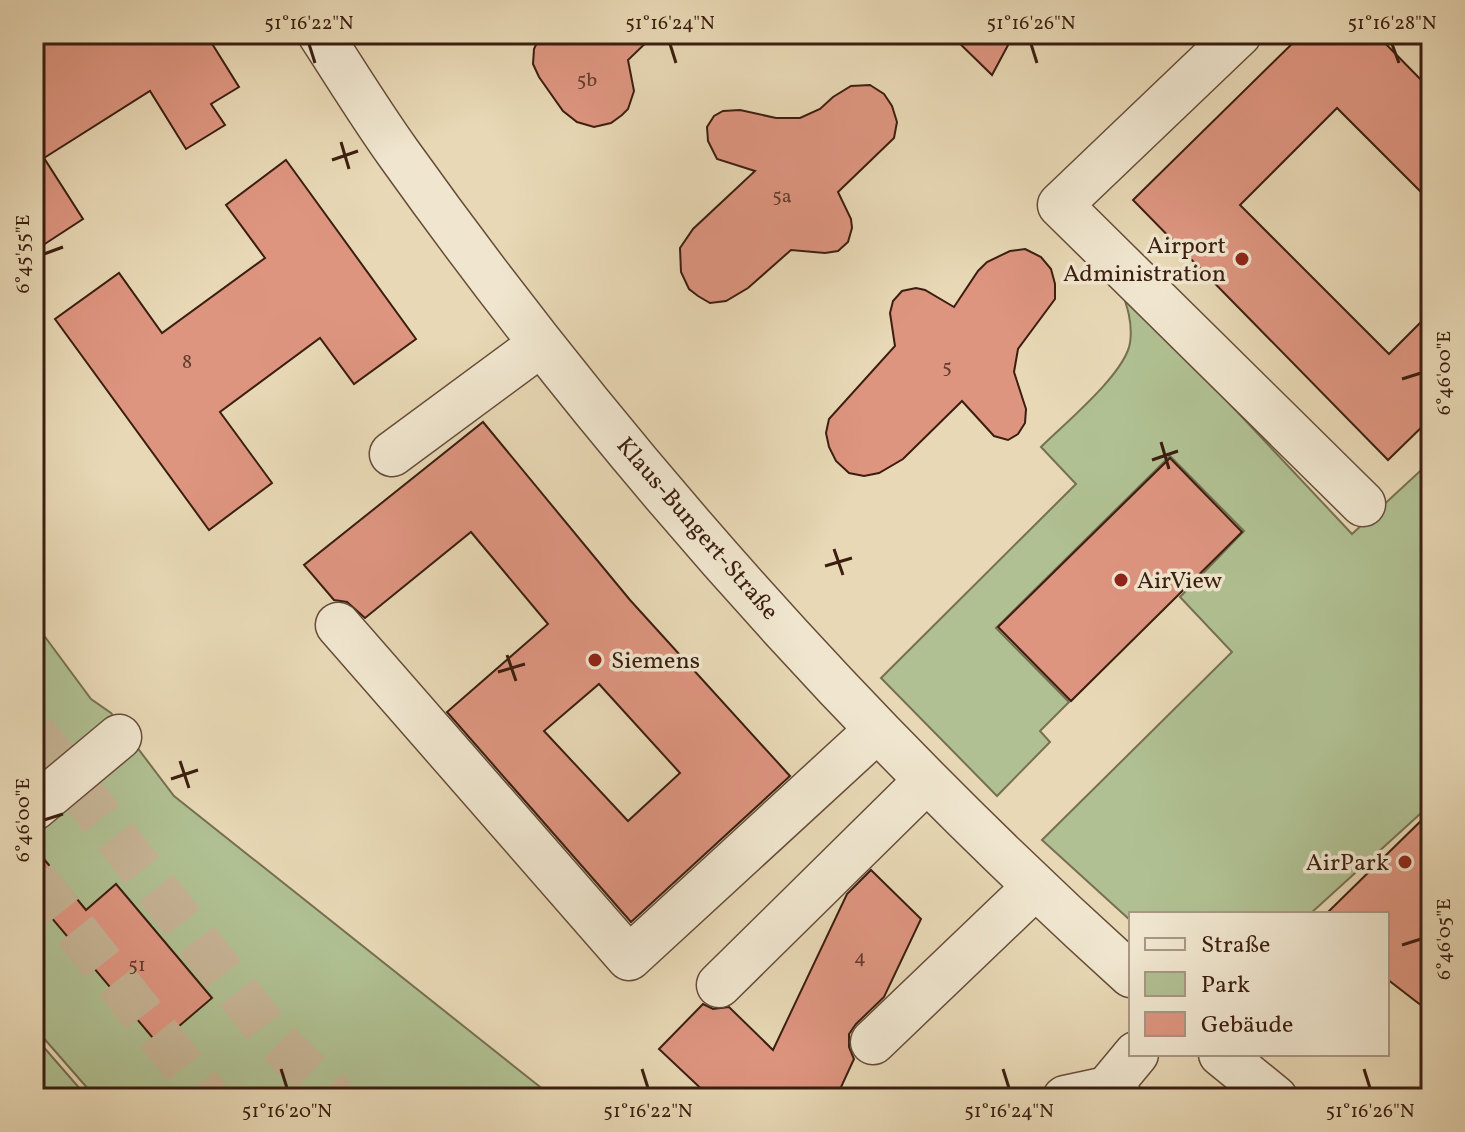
<svg xmlns="http://www.w3.org/2000/svg" width="1465" height="1132" viewBox="0 0 1465 1132" font-family="Vollkorn,serif">
<rect width="100%" height="100%" fill="#e8d8b5"/>
<filter id="stains"><feTurbulence type="fractalNoise" baseFrequency=".0025" numOctaves="4"/><feColorMatrix values="0 0 0 0 .2 0 0 0 0 .09 0 0 0 0 .02 0 0 0 .5 -.17"/></filter>
<radialGradient id="worn" r=".72"><stop offset=".6" stop-color="#630" stop-opacity="0"/><stop offset="1" stop-color="#630" stop-opacity=".3"/></radialGradient>
<g fill="#b0c092" stroke="#766f51" stroke-width="2">
<path d="M 1120,287 L 1352,534 L 1431,461 L 1431,804 L 1310,914 L 1131,914 L 1131,921 L 1042,840 L 1232,652 L 1180,597 L 1244,531 L 1170,456 L 996,628 L 1069,702 L 1040,731 L 1050,742 L 997,796 L 881,678 L 1076,484 L 1041,447 C 1064,424 1125,374 1130,343 C 1133,323 1127,305 1120,287 Z"/>
<path d="M 34,622 L 91,699 L 111,713 L 174,796 L 554,1098 L 96,1098 L 34,1027 Z"/>
<path d="M 34,1036 L 88,1098 L 34,1098 Z"/>
</g>
<g fill="#de9580" stroke="#3b1e10" stroke-width="2" fill-rule="evenodd">
<path d="M 53,34 L 206,34 L 239,87 L 211,104 L 225,125 L 186,149 L 150,91 L 44,158 L 83,219 L 34,251 L 34,46 Z"/>
<path d="M 541,34 L 655,34 L 628,60 L 634,91 L 628,109 L 622,115 L 611,123 L 594,127 L 577,122 L 563,111 L 539,77 L 533,64 L 534,49 Z"/>
<path d="M 950,34 L 1014,34 L 992,75 Z"/>
<path d="M 1302,34 L 1376,34 L 1431,90 L 1431,202 L 1337,108 L 1240,205 L 1389,354 L 1431,312 L 1431,418 L 1388,460 L 1133,200 Z"/>
<path d="M 870,85 L 884,94 L 892,106 L 897,122 L 894,138 L 838,192 L 851,219 L 852,228 L 848,242 L 838,251 L 825,253 L 791,250 L 748,288 L 726,301 L 710,303 L 698,296 L 689,289 L 681,272 L 680,248 L 693,229 L 755,171 L 717,159 L 708,141 L 707,127 L 714,116 L 723,111 L 740,110 L 776,118 L 800,118 L 820,109 L 833,97 L 851,86 Z"/>
<path d="M 286,160 L 416,339 L 354,384 L 320,338 L 220,412 L 272,483 L 209,530 L 55,319 L 119,273 L 162,333 L 265,258 L 226,205 Z"/>
<path d="M 1025,249 L 1041,257 L 1051,269 L 1055,284 L 1055,299 L 1018,349 L 1014,372 L 1026,409 L 1025,423 L 1018,434 L 1008,440 L 994,436 L 962,401 L 903,459 L 879,473 L 864,476 L 849,473 L 836,461 L 829,447 L 826,433 L 829,419 L 895,346 L 890,313 L 893,301 L 902,291 L 916,288 L 925,290 L 954,307 L 978,271 L 987,262 L 1010,251 Z"/>
<path d="M 483,422 L 630,600 L 790,776 L 631,922 L 447,712 L 548,624 L 471,532 L 365,618 L 347,602 L 334,600 L 304,565 ZM 599,684 L 680,773 L 628,821 L 544,731 Z"/>
<path d="M 1170,458 L 1242,532 L 1071,701 L 998,627 Z"/>
<path d="M 1431,811 L 1431,1013 L 1387,979 L 1387,914 L 1326,914 Z"/>
<path d="M 34,847 L 86,910 L 116,884 L 212,998 L 158,1044 L 34,897 Z"/>
<path d="M 871,870 L 921,919 L 884,997 L 856,1024 L 849,1034 L 849,1047 L 854,1059 L 836,1098 L 711,1098 L 659,1049 L 703,1004 L 713,1009 L 729,1007 L 773,1050 L 847,894 Z"/>
</g>
<g fill="none" stroke-linecap="round" stroke-linejoin="round">
<g stroke="#c5b394" stroke-width="44" stroke-dasharray="44 22" stroke-linecap="butt">
<path d="M 34,732 L 275,1040 L 336,1098"/>
<path d="M 34,878 L 209,1098"/>
</g>
<g stroke="#664c39" stroke-width="47">
<g id="minor">
<path d="M 320,34 C 346,74 371,115 399,154 C 612,452 860,730 1131,975"/>
<path d="M 1239,34 L 1060,205 L 1363,504"/>
<path d="M 392,454 L 541,344"/>
<path d="M 338,625 L 629,958 L 877,730"/>
<path d="M 34,808 L 119,737"/>
<path d="M 719,985 L 926,781"/>
<path d="M 873,1042 L 1034,888"/>
<path d="M 1221,1054 L 1275,1098"/>
<path d="M 1065,1098 L 1107,1089"/>
<path d="M 1120,1098 L 1107,1089 L 1136,1054"/>
</g>
</g>
<use href="#minor" stroke="#f0e6cf" stroke-width="44"/>
</g>
<path fill="none" stroke="#3b1e10" stroke-width="3" d="M 309,44 L 315,63M 670,44 L 676,63M 1031,44 L 1037,63M 1392,44 L 1399,63M 341,142 L 349,169M 332,160 L 358,151M 44,254 L 63,247M 1402,379 L 1421,373M 1161,442 L 1169,469M 1152,460 L 1178,451M 834,549 L 843,575M 825,566 L 852,558M 507,655 L 516,681M 498,672 L 525,664M 180,761 L 189,788M 171,779 L 198,770M 44,820 L 63,814M 1402,945 L 1421,939M 281,1069 L 287,1088M 642,1069 L 648,1088M 1003,1069 L 1009,1088M 1364,1069 L 1370,1088"/>
<g fill="#8f2418" stroke="#f0e6cf" stroke-width="3">
<circle cx="1242" cy="259" r="8"/>
<circle cx="1121" cy="580" r="8"/>
<circle cx="595" cy="660" r="8"/>
<circle cx="1405" cy="862" r="8"/>
</g>
<g text-anchor="middle" stroke-width="7" stroke-linejoin="round" paint-order="stroke">
<g font-size="20" fill="#643c2c">
<text x="587" y="86">5b</text>
<text x="782" y="202">5a</text>
<text x="187" y="368">8</text>
<text x="947" y="373">5</text>
<text x="860" y="963">4</text>
<text x="137" y="971">51</text>
</g>
<g font-size="24" fill="#3b1e10" stroke="#f0e6cf" text-anchor="end">
<text x="1226" y="253">Airport<tspan x="1226" dy="28">Administration</tspan></text>
<text x="1137" y="588" text-anchor="start">AirView</text>
<text x="611" y="668" text-anchor="start">Siemens</text>
<text x="1389" y="870">AirPark</text>
</g>
<g font-size="24" fill="#3b1e10" stroke="#f0e6cf">
<text transform="translate(698 528) rotate(49)" y="8">Klaus-Bungert-Straße</text>
</g>
</g>
<rect width="1465" height="1132" fill="none" stroke="#e8d8b5" stroke-width="88"/>
<rect x="1129" y="912" width="260" height="144" fill="#f0e6cf" stroke="#a89683" stroke-width="2"/>
<rect x="1145" y="938" width="40" height="12" fill="#f0e6cf" stroke="#a89683" stroke-width="2"/>
<text x="1201" y="952" font-size="24" fill="#3b1e10">Straße</text>
<rect x="1145" y="972" width="40" height="24" fill="#b0c092" stroke="#a89683" stroke-width="2"/>
<text x="1201" y="992" font-size="24" fill="#3b1e10">Park</text>
<rect x="1145" y="1012" width="40" height="24" fill="#de9580" stroke="#a89683" stroke-width="2"/>
<text x="1201" y="1032" font-size="24" fill="#3b1e10">Gebäude</text>
<rect x="44" y="44" width="1377" height="1044" fill="none" stroke="#3b1e10" stroke-width="3"/>
<g font-size="20" text-anchor="middle" fill="#3b1e10">
<text x="309" y="29">51°16'22"N</text>
<text x="670" y="29">51°16'24"N</text>
<text x="1031" y="29">51°16'26"N</text>
<text x="1392" y="29">51°16'28"N</text>
<text transform="translate(22 254) rotate(-90)" y="7">6°45'55"E</text>
<text transform="translate(1443 373) rotate(-90)" y="7">6°46'00"E</text>
<text transform="translate(22 820) rotate(-90)" y="7">6°46'00"E</text>
<text transform="translate(1443 939) rotate(-90)" y="7">6°46'05"E</text>
<text x="287" y="1117">51°16'20"N</text>
<text x="648" y="1117">51°16'22"N</text>
<text x="1009" y="1117">51°16'24"N</text>
<text x="1370" y="1117">51°16'26"N</text>
</g>
<rect width="100%" height="100%" filter="url(#stains)"/>
<rect width="100%" height="100%" fill="url(#worn)"/>
</svg>
